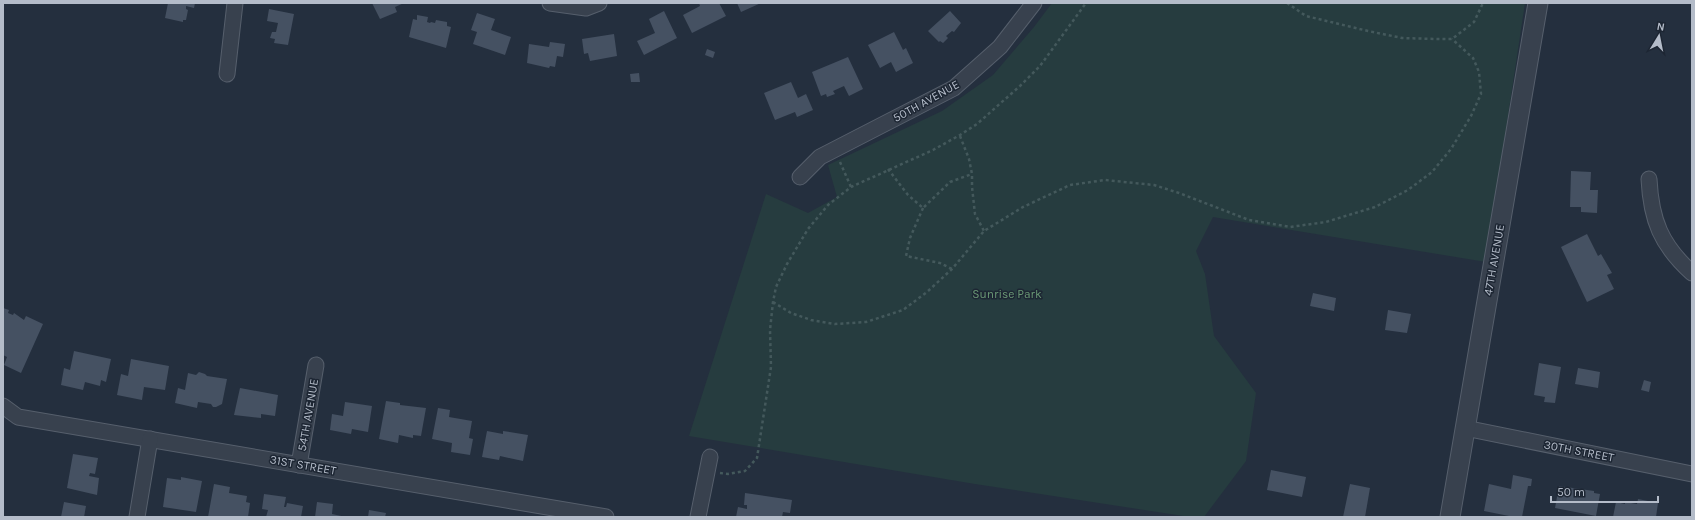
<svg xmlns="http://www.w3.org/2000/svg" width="1695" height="520" viewBox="0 0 1695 520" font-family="Karla,sans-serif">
<rect width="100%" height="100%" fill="#242f3e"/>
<path fill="#263c3f" d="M 1052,3 L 1525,3 L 1486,262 L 1213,217 L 1196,251 L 1205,274 L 1214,336 L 1256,393 L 1246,461 L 1204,517 L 1190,517 L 975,484 L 689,436 L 766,194 L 808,213 L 837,197 L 828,165 L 942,111 L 993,75 L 1034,27 Z"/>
<g fill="#455162">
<path d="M 168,3 L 195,3 L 194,8 L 186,6 L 186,9 L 188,10 L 186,20 L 183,20 L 183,22 L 165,18 Z"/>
<path d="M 372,3 L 404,3 L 395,7 L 397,12 L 380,19 Z"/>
<path d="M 699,3 L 719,3 L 726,16 L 692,33 L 683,15 L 700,6 Z"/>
<path d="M 737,3 L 761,3 L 741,12 Z"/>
<path d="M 269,9 L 294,14 L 288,45 L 274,43 L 275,39 L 270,38 L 272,32 L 276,32 L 278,23 L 267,21 Z"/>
<path d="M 664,11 L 677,38 L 644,55 L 637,41 L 655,33 L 649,19 Z"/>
<path d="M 950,11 L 961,23 L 954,32 L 952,31 L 946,36 L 948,38 L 943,43 L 940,41 L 939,42 L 928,31 Z"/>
<path d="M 477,13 L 495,19 L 491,30 L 511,37 L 505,55 L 473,44 L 477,32 L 471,30 Z"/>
<path d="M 417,15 L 428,17 L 427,22 L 430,23 L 431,22 L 435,23 L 436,20 L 447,22 L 447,26 L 451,27 L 446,48 L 409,37 L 413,19 L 417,20 Z"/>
<path d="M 894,32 L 903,50 L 906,48 L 913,63 L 896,72 L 891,62 L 880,68 L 868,45 Z"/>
<path d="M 614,34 L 617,56 L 590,61 L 588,53 L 584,54 L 582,39 Z"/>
<path d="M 550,42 L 565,44 L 563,57 L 557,56 L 555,67 L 550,66 L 549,68 L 527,63 L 529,44 L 549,47 Z"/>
<path d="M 707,49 L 715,52 L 713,58 L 705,55 Z"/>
<path d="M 848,57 L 863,89 L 849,96 L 844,86 L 833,91 L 835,94 L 827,97 L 826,94 L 821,96 L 812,72 Z"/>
<path d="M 639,73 L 640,82 L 631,82 L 630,74 Z"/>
<path d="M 791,82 L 798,98 L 806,94 L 813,110 L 797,117 L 795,112 L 775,120 L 764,93 Z"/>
<path d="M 1571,171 L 1591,172 L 1590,190 L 1598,190 L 1597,213 L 1581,212 L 1581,207 L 1570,207 Z"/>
<path d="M 1587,234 L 1598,256 L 1601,254 L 1612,273 L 1607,275 L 1614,289 L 1587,302 L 1561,247 Z"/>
<path d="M 1313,293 L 1336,298 L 1334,311 L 1310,306 Z"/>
<path d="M 3,308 L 9,310 L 8,313 L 13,315 L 14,313 L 24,320 L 26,316 L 43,324 L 21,373 L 4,365 L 7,357 L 3,355 Z"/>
<path d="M 1388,310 L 1411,314 L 1407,333 L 1385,330 Z"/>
<path d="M 74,351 L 111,359 L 106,382 L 101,380 L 100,386 L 85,382 L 83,390 L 61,385 L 64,368 L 70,370 Z"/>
<path d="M 131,359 L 169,366 L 165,390 L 144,387 L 142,400 L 117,395 L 121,374 L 128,376 Z"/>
<path d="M 1539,363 L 1561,367 L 1555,403 L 1544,402 L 1545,397 L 1534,395 Z"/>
<path d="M 1578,368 L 1600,372 L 1598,388 L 1575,384 Z"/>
<path d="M 199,372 L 205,374 L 207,376 L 227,379 L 222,404 L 216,407 L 213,407 L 211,404 L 198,402 L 197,408 L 175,403 L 178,388 L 185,390 L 188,373 L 196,375 Z"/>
<path d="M 1644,380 L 1651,382 L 1649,392 L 1641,390 Z"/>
<path d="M 240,388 L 278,395 L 275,416 L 261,414 L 261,418 L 234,415 Z"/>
<path d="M 386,401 L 400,403 L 400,405 L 426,408 L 421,436 L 413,435 L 413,438 L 399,435 L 398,443 L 379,439 Z"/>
<path d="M 345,402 L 372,406 L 368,432 L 352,429 L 351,434 L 330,430 L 332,414 L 343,416 Z"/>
<path d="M 438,408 L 450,410 L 449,417 L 472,421 L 469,438 L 473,439 L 470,455 L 451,452 L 452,443 L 432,439 Z"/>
<path d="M 487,431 L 503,434 L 503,431 L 528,435 L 523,461 L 500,456 L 499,460 L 482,457 Z"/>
<path d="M 73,454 L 98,458 L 95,474 L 90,473 L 89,476 L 99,478 L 97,495 L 67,488 Z"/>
<path d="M 1271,470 L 1306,477 L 1302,497 L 1267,490 Z"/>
<path d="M 1513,475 L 1532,479 L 1531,486 L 1528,486 L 1522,517 L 1514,517 L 1484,511 L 1489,484 L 1511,489 Z"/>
<path d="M 181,477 L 202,481 L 196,512 L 163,507 L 167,478 L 181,480 Z"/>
<path d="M 214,484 L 230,487 L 229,493 L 247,496 L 246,502 L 250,503 L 248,517 L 208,517 Z"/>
<path d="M 1350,484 L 1370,488 L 1365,517 L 1343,517 Z"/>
<path d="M 1559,486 L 1594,491 L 1594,493 L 1600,494 L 1596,516 L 1555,508 Z"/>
<path d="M 745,493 L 792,500 L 790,513 L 783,512 L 782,517 L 736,517 L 738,507 L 747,509 L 747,505 L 744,505 Z"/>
<path d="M 264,494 L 286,497 L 284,507 L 286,507 L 287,503 L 303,506 L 301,517 L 266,517 L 268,510 L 262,509 Z"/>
<path d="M 1638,499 L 1658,503 L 1656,517 L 1613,517 L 1616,502 L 1625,504 L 1625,502 L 1637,504 Z"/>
<path d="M 64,502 L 86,506 L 84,517 L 61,517 Z"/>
<path d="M 317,502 L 333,504 L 332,514 L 346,517 L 315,517 Z"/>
<path d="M 369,510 L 386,513 L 385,517 L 368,517 Z"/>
</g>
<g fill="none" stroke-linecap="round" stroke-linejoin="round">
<g stroke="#565f6c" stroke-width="17">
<g id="minor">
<path d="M 550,3 L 586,8 L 599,3"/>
<path d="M 227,74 L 235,3"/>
<path d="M 800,177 L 820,157 L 954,88 L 1000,47 L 1034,3"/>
<path d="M 1649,179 C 1651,220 1661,245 1692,273"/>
<path d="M 3,406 L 18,417 L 606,517"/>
<path d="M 1465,428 L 1692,474"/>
<path d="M 299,465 L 316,365"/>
<path d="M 137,517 L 150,439"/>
<path d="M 698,517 L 710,457"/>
</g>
</g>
<g stroke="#565f6c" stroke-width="21">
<path id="tertiary" d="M 1450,517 L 1538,3"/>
</g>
<g stroke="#44595c" stroke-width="2.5" stroke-dasharray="3 3" stroke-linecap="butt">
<path d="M 1287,3 L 1306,16 L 1368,31 L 1402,38 L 1437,39 L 1452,39 L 1474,22 L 1483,3"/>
<path d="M 960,136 L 969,159 L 972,174 L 972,187 L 975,214 L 984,231"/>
<path d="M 840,162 L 851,187"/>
<path d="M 888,169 L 908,195 L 923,208 L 950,182 L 972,174"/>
<path d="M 923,208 L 910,238 L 906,256 L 940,263 L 952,269"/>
<path d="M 773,302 L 791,313 L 811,320 L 835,324 L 866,322 L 903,310 L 927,292 L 952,269 L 984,231 L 1023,207 L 1070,185 L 1105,180 L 1154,185 L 1179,193 L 1249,220 L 1290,227 L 1326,222 L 1375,207 L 1408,190 L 1432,172 L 1451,149 L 1471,116 L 1481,94 L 1479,72 L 1473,58 L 1452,39"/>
<path d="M 720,473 L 728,474 L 745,471 L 757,458 L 771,367 L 770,330 L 773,302 L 776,287 L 787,264 L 808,229 L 828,205 L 851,187 L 933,150 L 960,135 L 977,124 L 1020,86 L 1040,66 L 1086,3"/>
</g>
<use href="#minor" stroke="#38414e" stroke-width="15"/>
<use href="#tertiary" stroke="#38414e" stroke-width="19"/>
</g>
<g text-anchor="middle" stroke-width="3" stroke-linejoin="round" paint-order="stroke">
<g font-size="12" fill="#b4bcc9" stroke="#1d2633">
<text transform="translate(926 101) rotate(-29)" y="4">50TH AVENUE</text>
<text transform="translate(1494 260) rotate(-80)" y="4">47TH AVENUE</text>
<text transform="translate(308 415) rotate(-80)" y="4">54TH AVENUE</text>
<text transform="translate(1579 451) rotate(11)" y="4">30TH STREET</text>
<text transform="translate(303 465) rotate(10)" y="4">31ST STREET</text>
</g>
<g font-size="12" fill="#6b9a76" stroke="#1d2633">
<text x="1007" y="298">Sunrise Park</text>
</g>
</g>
<rect width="1695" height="520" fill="none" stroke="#b4bcc9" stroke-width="8"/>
<g transform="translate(1659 36) rotate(10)" stroke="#1d2633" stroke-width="3" paint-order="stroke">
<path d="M0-3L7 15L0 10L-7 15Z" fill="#b4bcc9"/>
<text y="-6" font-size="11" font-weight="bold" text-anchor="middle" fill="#b4bcc9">N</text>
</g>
<path d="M1551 496v6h107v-6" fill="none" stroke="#b4bcc9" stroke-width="2"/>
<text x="1557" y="496" font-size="12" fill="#b4bcc9" stroke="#1d2633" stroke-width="3" paint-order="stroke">50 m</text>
</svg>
